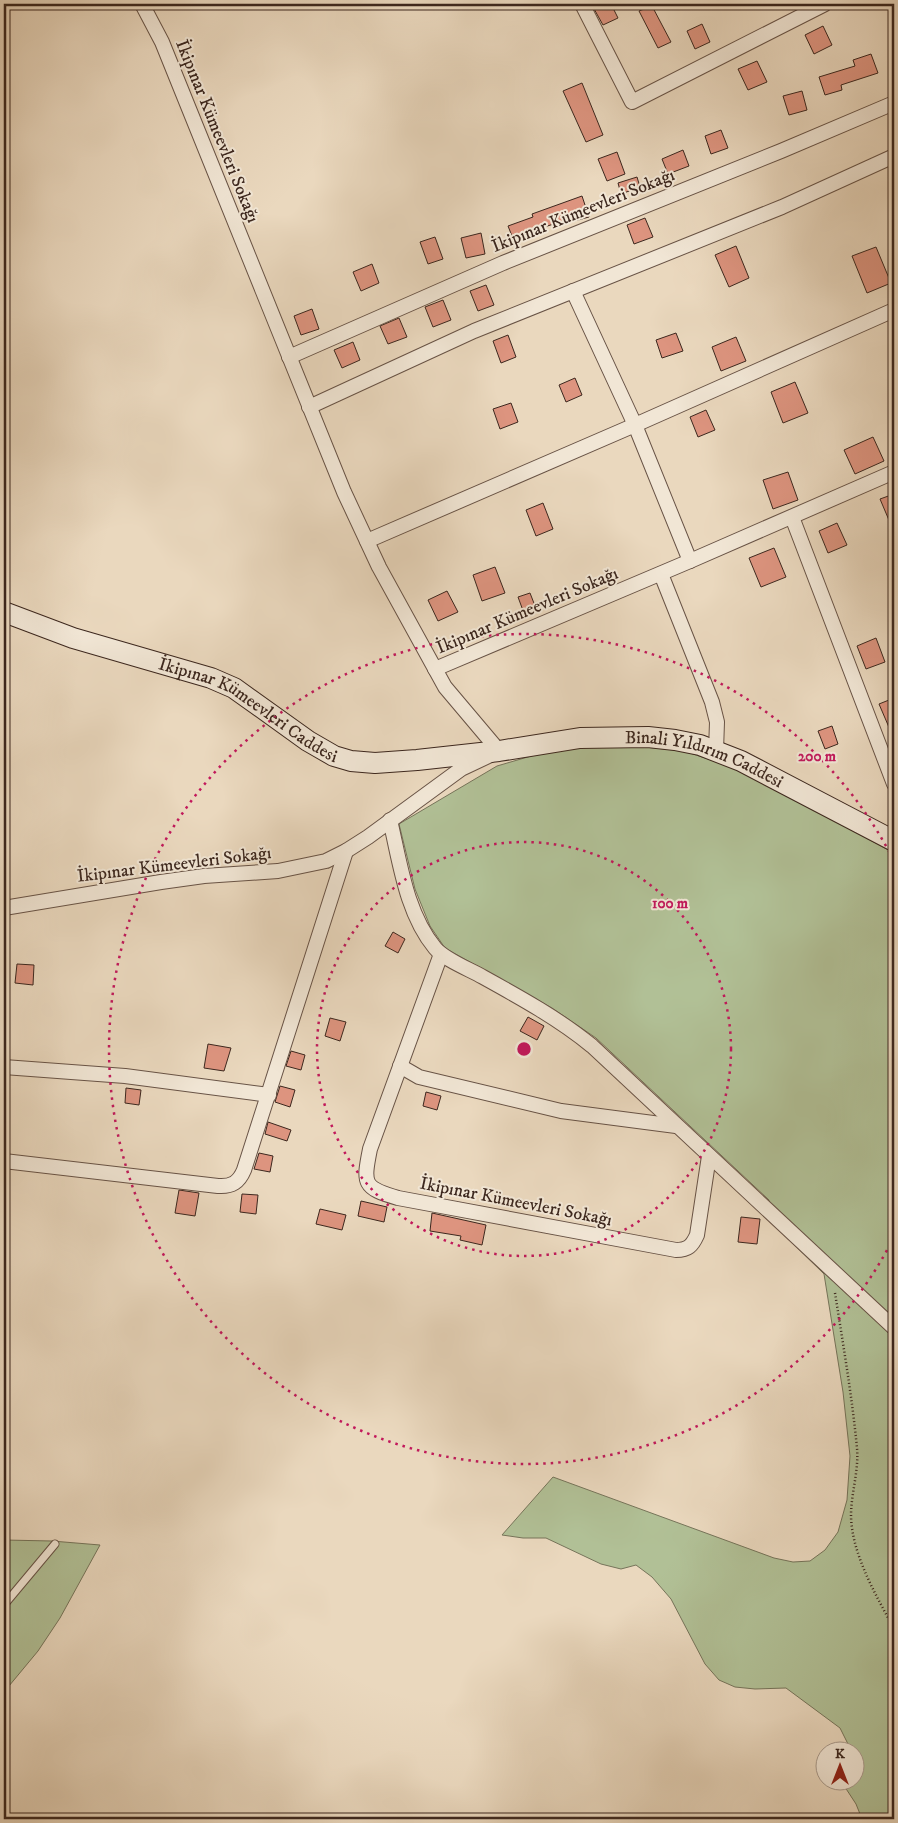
<svg xmlns="http://www.w3.org/2000/svg" width="898" height="1823" viewBox="0 0 898 1823" font-family="'IM FELL DW Pica',serif">
<rect width="100%" height="100%" fill="#ead8be"/>
<filter id="stains"><feTurbulence type="fractalNoise" baseFrequency=".004" numOctaves="4"/><feColorMatrix values="0 0 0 0 .2 0 0 0 0 .09 0 0 0 0 .02 0 0 0 .5 -.17"/></filter>
<radialGradient id="worn" r=".72"><stop offset=".6" stop-color="#630" stop-opacity="0"/><stop offset="1" stop-color="#630" stop-opacity=".3"/></radialGradient>
<g fill="#b1c096" stroke="#76745a">
<path d="M 615,744 L 684,751 L 729,766 L 798,801 L 894,853 L 894,1819 L 862,1819 L 856,1804 L 841,1781 L 856,1780 L 856,1750 L 849,1750 L 849,1746 L 840,1728 L 786,1688 L 755,1689 L 735,1687 L 719,1680 L 705,1664 L 671,1599 L 652,1577 L 636,1565 L 621,1569 L 601,1564 L 546,1538 L 523,1538 L 502,1535 L 553,1477 L 774,1558 L 793,1562 L 810,1561 L 825,1550 L 838,1532 L 847,1500 L 850,1456 L 843,1392 L 824,1274 L 766,1217 L 769,1200 L 596,1038 L 552,1008 L 445,948 L 430,926 L 415,889 L 399,824 L 497,766 L 555,749 Z"/>
<path d="M 4,1540 L 52,1541 L 100,1545 L 60,1618 L 38,1651 L 4,1692 Z"/>
</g>
<g fill="#dd947f" stroke="#3c271e">
<path d="M 599,4 L 611,4 L 618,18 L 603,25 L 593,7 Z"/>
<path d="M 652,6 L 671,42 L 658,48 L 639,11 Z"/>
<path d="M 702,24 L 710,42 L 695,49 L 687,31 Z"/>
<path d="M 823,26 L 832,45 L 814,54 L 805,35 Z"/>
<path d="M 871,54 L 878,73 L 841,85 L 842,90 L 825,95 L 819,77 L 855,66 L 853,60 Z"/>
<path d="M 757,61 L 767,82 L 748,90 L 738,69 Z"/>
<path d="M 582,83 L 603,135 L 586,142 L 563,91 Z"/>
<path d="M 802,91 L 807,110 L 789,115 L 783,96 Z"/>
<path d="M 721,130 L 728,148 L 711,154 L 705,136 Z"/>
<path d="M 683,150 L 689,166 L 668,174 L 662,159 Z"/>
<path d="M 617,152 L 625,174 L 607,181 L 598,159 Z"/>
<path d="M 637,177 L 640,187 L 621,194 L 618,183 Z"/>
<path d="M 582,196 L 589,217 L 567,223 L 566,220 L 529,232 L 530,235 L 514,241 L 508,226 L 533,217 L 532,214 Z"/>
<path d="M 645,218 L 653,237 L 634,244 L 627,225 Z"/>
<path d="M 481,233 L 485,254 L 466,258 L 461,238 Z"/>
<path d="M 435,237 L 443,259 L 428,264 L 420,242 Z"/>
<path d="M 736,246 L 749,278 L 729,287 L 715,255 Z"/>
<path d="M 876,247 L 891,283 L 867,293 L 852,256 Z"/>
<path d="M 372,264 L 379,283 L 361,291 L 353,272 Z"/>
<path d="M 486,285 L 494,305 L 478,311 L 470,291 Z"/>
<path d="M 443,300 L 451,320 L 433,327 L 425,307 Z"/>
<path d="M 312,309 L 319,329 L 301,335 L 294,316 Z"/>
<path d="M 399,318 L 407,337 L 388,344 L 380,326 Z"/>
<path d="M 676,333 L 683,351 L 662,358 L 656,340 Z"/>
<path d="M 508,335 L 516,357 L 501,363 L 493,341 Z"/>
<path d="M 736,337 L 746,361 L 721,371 L 712,347 Z"/>
<path d="M 353,342 L 360,360 L 342,368 L 334,350 Z"/>
<path d="M 575,378 L 582,395 L 566,402 L 559,385 Z"/>
<path d="M 795,382 L 808,413 L 783,423 L 771,392 Z"/>
<path d="M 511,403 L 518,422 L 500,429 L 493,409 Z"/>
<path d="M 706,410 L 715,430 L 698,437 L 690,417 Z"/>
<path d="M 873,437 L 884,461 L 855,474 L 844,450 Z"/>
<path d="M 788,472 L 798,500 L 773,509 L 763,480 Z"/>
<path d="M 894,494 L 894,532 L 880,499 Z"/>
<path d="M 543,503 L 553,529 L 536,536 L 526,510 Z"/>
<path d="M 837,523 L 847,545 L 828,553 L 819,531 Z"/>
<path d="M 774,548 L 786,577 L 761,587 L 749,558 Z"/>
<path d="M 495,567 L 505,593 L 482,601 L 473,575 Z"/>
<path d="M 447,591 L 458,612 L 438,621 L 428,600 Z"/>
<path d="M 530,593 L 537,611 L 525,616 L 518,597 Z"/>
<path d="M 876,638 L 885,662 L 866,669 L 857,646 Z"/>
<path d="M 894,698 L 894,739 L 879,704 Z"/>
<path d="M 832,726 L 838,744 L 825,749 L 818,731 Z"/>
<path d="M 393,932 L 405,939 L 398,953 L 385,946 Z"/>
<path d="M 17,964 L 34,965 L 33,985 L 15,983 Z"/>
<path d="M 528,1017 L 544,1026 L 537,1040 L 520,1031 Z"/>
<path d="M 330,1018 L 346,1022 L 340,1041 L 325,1036 Z"/>
<path d="M 208,1044 L 231,1048 L 224,1071 L 204,1068 Z"/>
<path d="M 291,1051 L 305,1055 L 301,1070 L 286,1066 Z"/>
<path d="M 280,1086 L 295,1090 L 290,1107 L 275,1102 Z"/>
<path d="M 126,1088 L 141,1090 L 139,1105 L 125,1103 Z"/>
<path d="M 426,1092 L 441,1096 L 437,1110 L 423,1106 Z"/>
<path d="M 268,1122 L 291,1130 L 287,1141 L 265,1134 Z"/>
<path d="M 259,1153 L 273,1156 L 270,1172 L 254,1169 Z"/>
<path d="M 179,1190 L 199,1193 L 195,1216 L 175,1213 Z"/>
<path d="M 242,1194 L 258,1195 L 256,1214 L 240,1212 Z"/>
<path d="M 361,1201 L 387,1207 L 384,1222 L 358,1216 Z"/>
<path d="M 320,1209 L 346,1215 L 342,1230 L 316,1224 Z"/>
<path d="M 432,1213 L 486,1225 L 482,1245 L 460,1240 L 461,1236 L 430,1231 Z"/>
<path d="M 741,1217 L 760,1219 L 757,1244 L 738,1242 Z"/>
</g>
<g fill="none" stroke-linecap="round" stroke-linejoin="round">
<g stroke="#685346" stroke-width="9">
<path id="lane" d="M 4,1605 L 55,1544"/>
</g>
<g stroke="#685346" stroke-width="16">
<g id="street">
<path d="M 582,4 L 632,102 L 825,4"/>
<path d="M 573,291 L 635,425 L 690,561"/>
<path d="M 289,357 L 503,263 L 781,151 L 894,103"/>
<path d="M 309,407 L 474,331 L 782,207 L 894,156"/>
<path d="M 792,517 L 894,784"/>
<path d="M 367,541 L 635,425 L 894,310"/>
<path d="M 661,574 L 712,702 L 717,722 L 716,751"/>
<path d="M 435,669 L 690,561 L 894,472"/>
<path d="M 390,820 C 400,862 406,913 435,948 C 445,960 469,969 483,977 C 521,998 559,1019 592,1046 L 894,1328"/>
<path d="M 4,908 L 161,882 L 204,876 L 278,871 L 326,861 L 346,851 L 368,837 L 461,769 L 499,751 L 445,687 L 379,567 L 344,492 L 162,42 L 142,4"/>
<path d="M 441,954 L 370,1149 C 363,1184 363,1188 398,1198 L 676,1250 C 688,1250 692,1246 697,1235 L 709,1156"/>
<path d="M 400,1066 L 419,1077 L 561,1111 L 676,1126"/>
<path d="M 4,1067 L 125,1076 L 269,1095"/>
<path d="M 4,1161 L 218,1186 C 232,1187 239,1182 244,1170 L 346,851"/>
</g>
</g>
<g stroke="#3c271e" stroke-width="22">
<g id="secondary">
<path id="s1" d="M 4,612 L 73,638 L 211,678 L 234,688 L 308,741 L 334,756 L 351,761 L 375,763 L 417,760 L 499,751 L 580,738 L 648,737 L 675,740 L 700,745 L 741,761 L 894,841"/>
</g>
</g>
<path stroke="#3c271e" stroke-width="2.5" stroke-dasharray="1 2.5" stroke-linecap="butt" d="M 835,1293 C 843,1344 852,1396 857,1448 C 859,1471 851,1493 851,1516 C 852,1555 876,1595 894,1629"/>
<use href="#lane" stroke="#f1e6d5" stroke-width="7"/>
<use href="#street" stroke="#f1e6d5" stroke-width="14"/>
<use href="#secondary" stroke="#f1e6d5" stroke-width="20"/>
</g>
<g fill="none" stroke="#c2185b" stroke-width="2.5" stroke-dasharray="2.5 5">
<circle cx="524" cy="1049" r="207"/>
<path d="M894 1237A415 415 0 1 1 894 861"/>
</g>
<g text-anchor="middle" stroke-width="4" stroke-linejoin="round" paint-order="stroke">
<g font-size="18" fill="#3c271e" stroke="#f1e6d5">
<text transform="translate(218 131) rotate(68)" y="6">İkipınar Kümeevleri Sokağı</text>
<text transform="translate(583 210) rotate(-22)" y="6">İkipınar Kümeevleri Sokağı</text>
<text transform="translate(527 610) rotate(-23)" y="6">İkipınar Kümeevleri Sokağı</text>
<text dy="6" stroke="none"><textPath href="#s1" startOffset="265">İkipınar Kümeevleri Caddesi</textPath></text>
<text dy="6" stroke="none"><textPath href="#s1" startOffset="740">Binali Yıldırım Caddesi</textPath></text>
<text transform="translate(174 864) rotate(-7)" y="6">İkipınar Kümeevleri Sokağı</text>
<text transform="translate(516 1201) rotate(11)" y="6">İkipınar Kümeevleri Sokağı</text>
</g>
</g>
<circle cx="524" cy="1049" r="8" fill="#c2185b" stroke="#f1e6d5" stroke-width="2.5"/>
<g font-size="15" text-anchor="middle" font-weight="bold" fill="#c2185b" stroke="#f1e6d5" stroke-width="4" stroke-linejoin="round" paint-order="stroke">
<text x="817" y="761">200 m</text>
<text x="670" y="908">100 m</text>
</g>
<rect width="898" height="1823" fill="none" stroke="#ead8be" stroke-width="20"/>
<rect x="5" y="5" width="888" height="1813" fill="none" stroke="#3c271e" stroke-width="2.5"/>
<rect x="10" y="10" width="878" height="1803" fill="none" stroke="#3c271e"/>
<g transform="translate(840 1766)"><circle r="24" fill="#f1e6d5" stroke="#a99a8c"/>
<path d="M0-4L9 19L0 12L-9 19Z" fill="#8f2418"/>
<text y="-8" font-size="14" font-weight="bold" text-anchor="middle" fill="#3c271e">K</text>
</g>
<rect width="100%" height="100%" filter="url(#stains)"/>
<rect width="100%" height="100%" fill="url(#worn)"/>
</svg>
